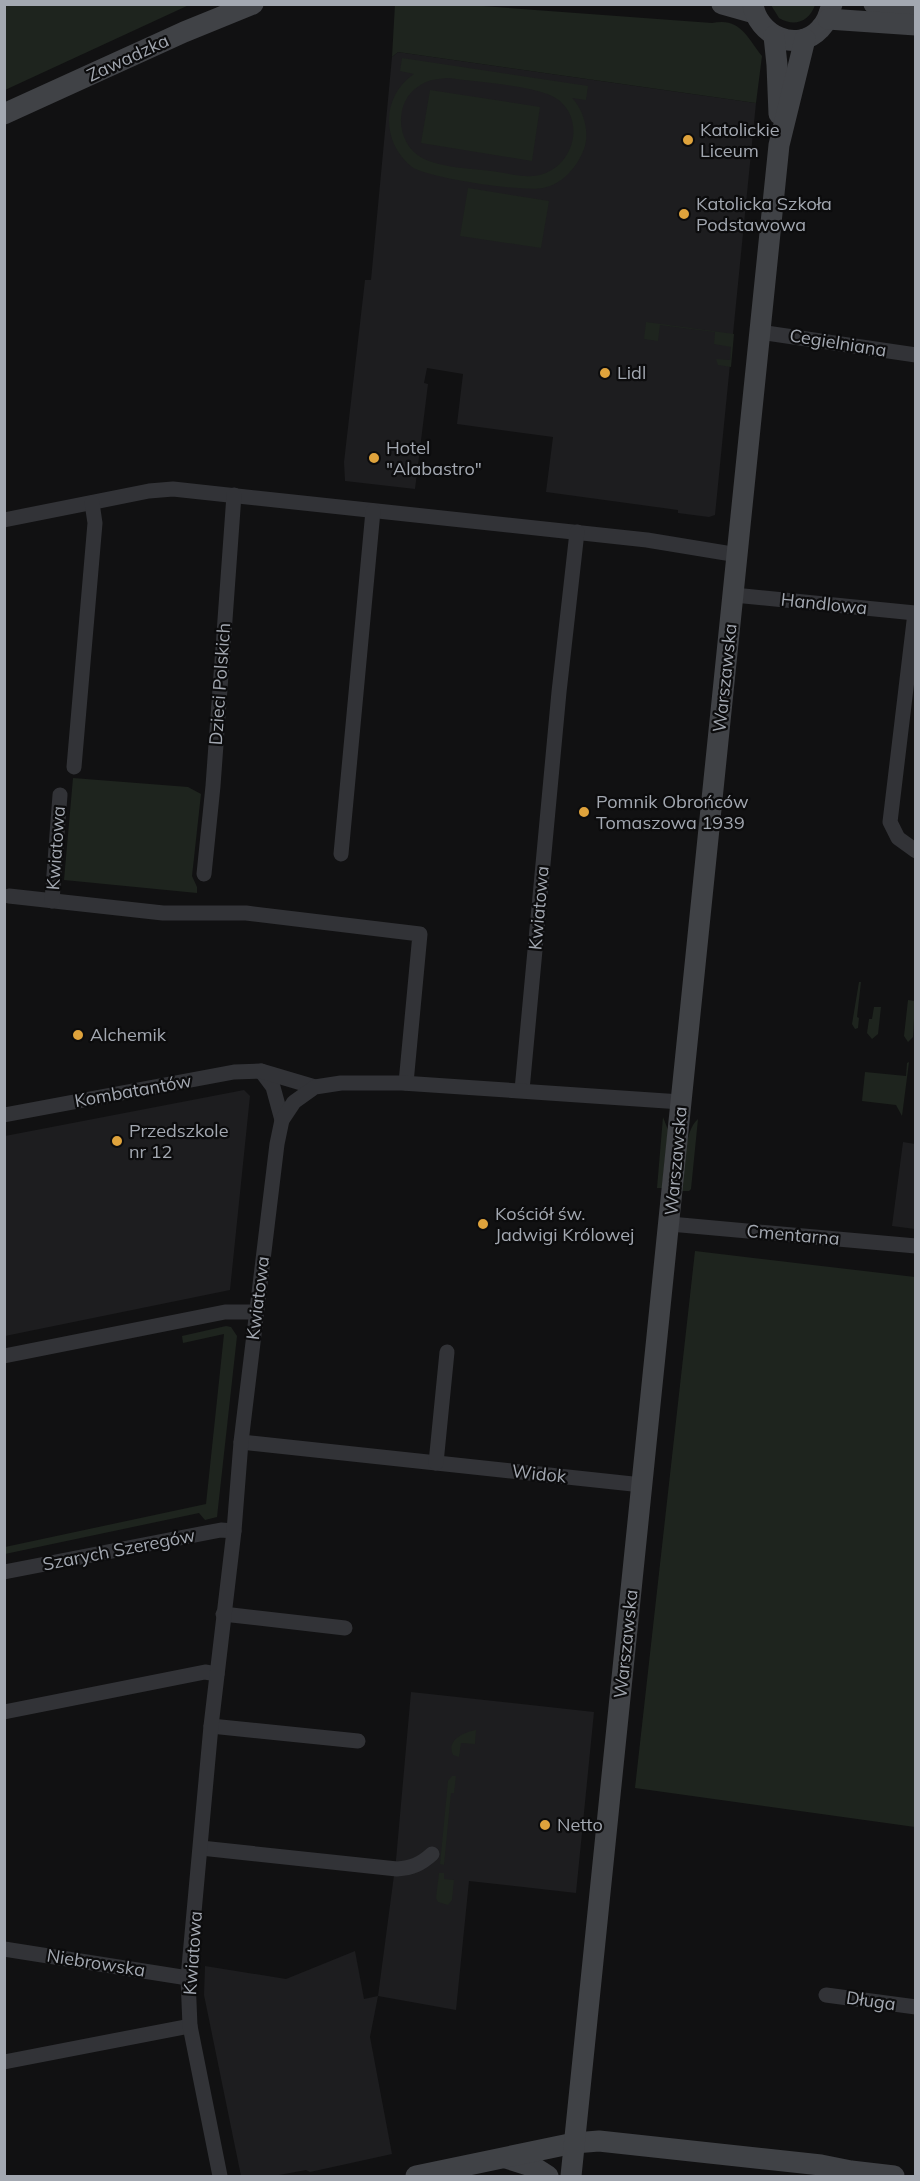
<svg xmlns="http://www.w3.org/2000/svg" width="920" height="2181" viewBox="0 0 920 2181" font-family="Mulish,sans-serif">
<rect width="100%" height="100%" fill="#111112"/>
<g fill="#1d1d1f">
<path d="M 398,52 L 756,103 L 715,515 L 709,517 L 678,513 L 678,510 L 546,492 L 553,437 L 457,424 L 463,374 L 427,368 L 424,383 L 428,384 L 415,489 L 345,481 L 344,462 L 365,280 L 371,280 L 392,57 Z"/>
<path d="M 244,1090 L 250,1096 L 230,1290 L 5,1336 L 5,1136 Z"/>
<path d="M 903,1142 L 915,1144 L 915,1229 L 892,1226 Z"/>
<path d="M 411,1692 L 594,1712 L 576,1893 L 469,1881 L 456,2010 L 378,1996 L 370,2037 L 392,2154 L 310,2172 L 306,2170 L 274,2176 L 241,2176 L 204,1995 L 205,1966 L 286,1979 L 355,1951 L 364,1999 L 378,1996 L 396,1860 Z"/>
</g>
<g fill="#1e241e" fill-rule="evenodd">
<path d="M 5,4 L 189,4 L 189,5 L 5,90 Z"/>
<path d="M 395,4 L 469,5 L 712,23 C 740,17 747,37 762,56 L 756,103 L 398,52 L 392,57 Z"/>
<path d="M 771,5 L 771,4 L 815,5 C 809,22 794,27 779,18 Z"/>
<path d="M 402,58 L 588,86 L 586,100 L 572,98 C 584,110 590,133 584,149 C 577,167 563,184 543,188 C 522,192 428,178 412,167 C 381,143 381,96 414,74 L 400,71 ZM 449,78 C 475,82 530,85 552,96 C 586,113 577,163 543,174 C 529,179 512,174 498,172 C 474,168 444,169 422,158 C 396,144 393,102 419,86 C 428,79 438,79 449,78 Z"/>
<path d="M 430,90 L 540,107 L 532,161 L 421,143 Z"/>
<path d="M 468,188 L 549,201 L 541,248 L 460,236 Z"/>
<path d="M 646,322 L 734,334 L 731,367 L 718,365 L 716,359 L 730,360 L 731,347 L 714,344 L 715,332 L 660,325 L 658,341 L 644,339 Z"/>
<path d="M 73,778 L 188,787 L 201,794 L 192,876 L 197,887 L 197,893 L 64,880 Z"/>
<path d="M 859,982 L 861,982 L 857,1017 L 859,1018 L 858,1028 L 855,1029 L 852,1024 Z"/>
<path d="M 908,1000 L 915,1001 L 913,1037 L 908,1042 L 904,1036 Z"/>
<path d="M 874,1007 L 881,1007 L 878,1034 L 872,1039 L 867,1033 L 869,1019 L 872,1019 Z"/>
<path d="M 909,1062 L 902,1116 L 896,1105 L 862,1101 L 865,1072 L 906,1076 L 907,1063 Z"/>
<path d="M 663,1117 L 668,1130 L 662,1188 L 657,1188 Z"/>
<path d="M 698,1119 L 691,1189 L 689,1191 L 682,1191 C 684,1171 683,1132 698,1119 Z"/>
<path d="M 695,1251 L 915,1277 L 915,1827 L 635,1788 Z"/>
<path d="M 226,1326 L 231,1327 L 237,1336 L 217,1517 L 205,1520 L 199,1513 L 5,1554 L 5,1547 L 206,1504 L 224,1334 L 183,1343 L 182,1336 Z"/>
<path d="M 476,1730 L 475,1744 L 461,1743 L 459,1757 L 453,1755 C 446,1740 464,1732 476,1730 Z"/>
<path d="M 452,1776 L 456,1776 L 454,1793 L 451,1793 L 444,1865 L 440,1864 L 448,1781 Z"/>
<path d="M 439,1873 L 444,1873 L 444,1879 L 454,1880 L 452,1900 L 448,1905 L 438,1902 L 436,1898 Z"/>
</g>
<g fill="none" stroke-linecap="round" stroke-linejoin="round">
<g stroke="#323337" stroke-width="15">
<path d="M 760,332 L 916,355"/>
<path d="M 4,520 L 149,491 L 173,489 L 647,540 L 738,555"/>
<path d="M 734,595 L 915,613 L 890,822 L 898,838 L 916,851"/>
<path d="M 74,767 L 95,523 L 92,503"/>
<path d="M 341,854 L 373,511"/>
<path d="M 204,874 L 213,786 L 234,495"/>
<path d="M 9,896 L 163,913 L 246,913 L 420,934 L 406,1083"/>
<path d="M 52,901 L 60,795"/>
<path d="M 261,1071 L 273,1087 L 282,1120"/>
<path d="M 522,1090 L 559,692 L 577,532"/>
<path d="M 4,1115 L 234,1072 L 261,1071 L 315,1087"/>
<path d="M 670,1224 L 916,1246"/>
<path d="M 4,1356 L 225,1312 L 256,1312"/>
<path d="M 241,1442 L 642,1485"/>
<path d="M 436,1463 L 447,1352"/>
<path d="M 4,1572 L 221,1530 L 234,1531"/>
<path d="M 223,1614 L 345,1628"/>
<path d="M 4,1712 L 205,1672 L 217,1674"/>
<path d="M 211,1726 L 358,1741"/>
<path d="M 201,1848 L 397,1869 C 412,1868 421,1864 432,1854"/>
<path d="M 4,1949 L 188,1978"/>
<path d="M 826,1995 L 916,2007"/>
<path d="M 4,2062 L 190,2026"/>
<path d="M 220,2176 L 190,2026 L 188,1978 L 211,1726 L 234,1531 L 241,1442 L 277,1144 L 282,1120 L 294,1102 L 315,1087 L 341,1083 L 402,1083 L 681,1102"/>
</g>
<g stroke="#404246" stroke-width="21">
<path d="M 722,4 L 754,13"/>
<path d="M 753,4 C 757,35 797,54 820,29 C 827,22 829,14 832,4"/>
<path d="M 874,4 L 916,11"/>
<path d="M 828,19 L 916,25"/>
<path d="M 774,36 L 777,65 L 779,114"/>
<path d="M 4,114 L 184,32 L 253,4"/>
<path d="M 506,2158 L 534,2167 L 548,2176"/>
<path d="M 416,2176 L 574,2143 L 599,2141 L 821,2165 L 851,2171 L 894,2176"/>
<path d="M 571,2176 L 779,145 L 805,39"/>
</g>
</g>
<g fill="#dfa33c" stroke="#0c0c0d" stroke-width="2">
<circle cx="688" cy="140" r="6"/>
<circle cx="684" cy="214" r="6"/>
<circle cx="605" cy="373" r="6"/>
<circle cx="374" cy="458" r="6"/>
<circle cx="584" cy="812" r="6"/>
<circle cx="78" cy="1035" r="6"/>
<circle cx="117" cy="1141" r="6"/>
<circle cx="483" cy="1224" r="6"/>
<circle cx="545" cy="1825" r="6"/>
</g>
<g text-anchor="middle" stroke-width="4.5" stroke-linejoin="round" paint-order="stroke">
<g font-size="18" fill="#a3a8b1" stroke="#0c0c0d">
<text transform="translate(128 58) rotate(-25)" y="6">Zawadzka</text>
<text transform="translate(838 343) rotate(9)" y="6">Cegielniana</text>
<text transform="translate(824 604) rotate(6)" y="6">Handlowa</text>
<text transform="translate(725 678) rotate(-84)" y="6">Warszawska</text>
<text transform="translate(220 684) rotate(-86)" y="6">Dzieci Polskich</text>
<text transform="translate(56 848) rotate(-86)" y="6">Kwiatowa</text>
<text transform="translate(539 908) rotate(-85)" y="6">Kwiatowa</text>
<text transform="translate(133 1091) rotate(-10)" y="6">Kombatantów</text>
<text transform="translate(676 1161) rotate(-85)" y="6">Warszawska</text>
<text transform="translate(793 1235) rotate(5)" y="6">Cmentarna</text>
<text transform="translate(258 1298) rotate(-83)" y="6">Kwiatowa</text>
<text transform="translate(539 1474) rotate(6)" y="6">Widok</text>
<text transform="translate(119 1550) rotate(-11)" y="6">Szarych Szeregów</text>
<text transform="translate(626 1644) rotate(-84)" y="6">Warszawska</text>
<text transform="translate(193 1953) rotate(-86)" y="6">Kwiatowa</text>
<text transform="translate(96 1963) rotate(9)" y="6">Niebrowska</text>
<text transform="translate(871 2001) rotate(8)" y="6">Długa</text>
</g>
<g font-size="18" fill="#a3a8b1" stroke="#0c0c0d" text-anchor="start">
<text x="700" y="136">Katolickie<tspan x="700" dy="21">Liceum</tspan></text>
<text x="696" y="210">Katolicka Szkoła<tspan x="696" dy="21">Podstawowa</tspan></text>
<text x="617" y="379">Lidl</text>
<text x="386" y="454">Hotel<tspan x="386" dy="21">"Alabastro"</tspan></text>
<text x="596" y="808">Pomnik Obrońców<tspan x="596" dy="21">Tomaszowa 1939</tspan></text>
<text x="90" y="1041">Alchemik</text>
<text x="129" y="1137">Przedszkole<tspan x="129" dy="21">nr 12</tspan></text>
<text x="495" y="1220">Kościół św.<tspan x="495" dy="21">Jadwigi Królowej</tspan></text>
<text x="557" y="1831">Netto</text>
</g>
</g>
<rect width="920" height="2181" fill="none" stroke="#a3a8b1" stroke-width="12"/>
</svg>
